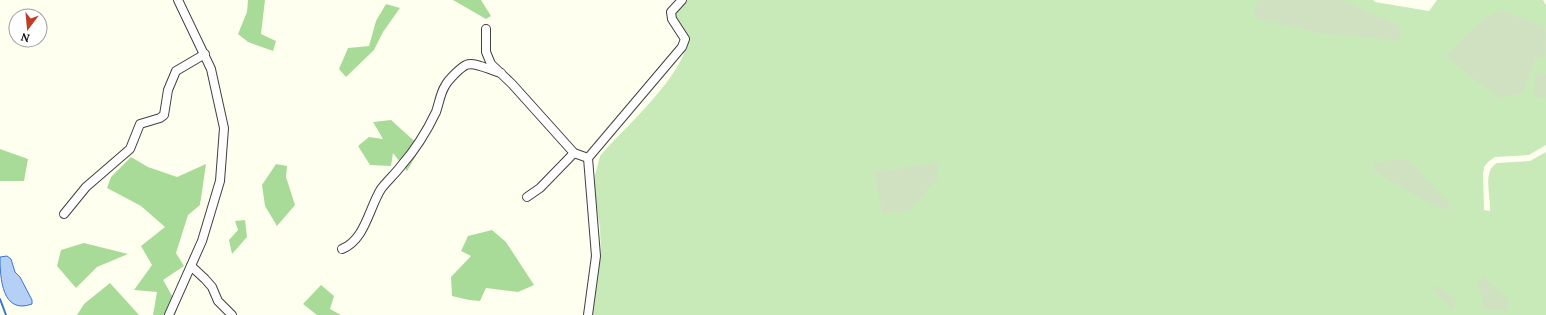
<svg xmlns="http://www.w3.org/2000/svg" width="1546" height="315" viewBox="0 0 1546 315" font-family="Lora,serif">
<rect width="100%" height="100%" fill="#fffff0"/>
<path fill="#c8eab9" d="M 687,0 L 1373,0 L 1375,2 L 1429,11 L 1437,0 L 1543,0 L 1546,5 L 1546,145 L 1529,155 L 1495,157 L 1488,162 L 1484,167 L 1483,174 L 1484,210 L 1490,211 C 1491,196 1482,171 1497,163 L 1530,161 L 1546,152 L 1546,315 L 590,315 L 601,252 L 600,228 L 593,183 L 600,156 C 625,127 685,75 688,38 L 675,19 L 678,8 Z"/>
<g fill="#a9db98">
<path d="M 248,0 L 265,0 L 261,34 L 276,41 L 273,51 L 248,42 L 238,34 L 247,12 Z"/>
<path d="M 453,0 L 481,0 L 491,16 L 486,19 Z"/>
<path d="M 386,4 L 400,8 L 383,32 L 374,50 L 346,77 L 339,69 L 348,48 L 369,46 L 376,21 Z"/>
<path d="M 391,120 L 421,147 L 407,171 L 393,153 L 391,166 L 370,165 L 358,146 L 369,137 L 383,139 L 373,122 Z"/>
<path d="M 0,149 L 28,159 L 24,181 L 0,181 Z"/>
<path d="M 131,157 L 148,167 L 177,177 L 206,164 L 200,205 L 188,215 L 176,253 L 184,266 L 163,280 L 178,306 L 175,315 L 153,315 L 157,292 L 134,290 L 152,265 L 141,246 L 165,227 L 141,206 L 107,188 L 111,177 Z"/>
<path d="M 276,164 L 287,166 L 286,177 L 295,205 L 277,226 L 265,206 L 262,185 Z"/>
<path d="M 245,220 L 247,237 L 232,254 L 229,240 L 238,230 L 235,221 Z"/>
<path d="M 492,230 L 506,242 L 534,285 L 518,292 L 486,288 L 480,301 L 469,300 L 452,296 L 451,277 L 471,256 L 461,251 L 468,236 Z"/>
<path d="M 84,243 L 128,254 L 97,267 L 76,288 L 57,266 L 61,250 Z"/>
<path d="M 110,283 L 139,315 L 77,315 L 84,304 Z"/>
<path d="M 321,285 L 334,296 L 330,309 L 341,315 L 317,315 L 303,304 Z"/>
</g>
<g fill="#d0e1c1">
<path d="M 1257,0 L 1341,0 L 1401,26 L 1400,41 L 1319,33 L 1253,18 Z"/>
<path d="M 1500,10 L 1545,27 L 1546,56 L 1535,58 L 1523,93 L 1498,98 L 1445,56 L 1481,21 Z"/>
<path d="M 1546,74 L 1546,97 L 1533,98 L 1536,75 Z"/>
<path d="M 1406,159 L 1449,203 L 1449,210 L 1436,207 L 1375,172 L 1373,162 Z"/>
<path d="M 937,162 L 938,178 L 909,210 L 883,214 L 874,173 Z"/>
<path d="M 1484,277 L 1510,300 L 1507,311 L 1486,310 L 1477,283 Z"/>
<path d="M 1437,285 L 1456,300 L 1452,310 L 1433,289 Z"/>
</g>
<path fill="#b4d0f7" stroke="#3b76ce" d="M 7,256 L 11,259 L 15,272 L 20,277 L 32,300 L 32,304 C 2,315 0,278 0,257 Z"/>
<g fill="none" stroke-linecap="round" stroke-linejoin="round">
<path stroke="#3b76ce" stroke-width="2" d="M 0,299 L 6,315"/>
<g stroke="#414141" stroke-width="10">
<g id="minor">
<path d="M 486,29 L 486,52 L 491,64 L 512,84 L 574,153 L 588,158"/>
<path d="M 527,197 L 540,188 L 574,153"/>
<path d="M 64,214 L 86,187 L 130,149 L 140,124 L 160,118 L 164,115 L 168,90 L 176,71 L 205,54"/>
<path d="M 342,249 C 365,240 369,208 381,189 C 387,181 395,174 401,166 C 415,150 427,131 436,112 C 439,104 440,94 445,86 C 448,80 460,68 466,65 C 475,61 491,71 501,73"/>
<path d="M 191,266 L 205,279 L 212,287 L 218,301 L 232,315"/>
<path d="M 169,315 L 202,241 L 220,181 L 224,128 L 211,69 L 178,0"/>
<path d="M 588,315 L 596,256 L 588,158 L 682,47 L 685,39 L 672,19 L 671,12 L 682,0"/>
</g>
</g>
<use href="#minor" stroke="#fff" stroke-width="8"/>
</g>
<g transform="translate(28 28) rotate(196)"><circle r="19" fill="#ffffff" stroke="#9f9f9f"/>
<path d="M0-3L7 15L0 10L-7 15Z" fill="#c03d25"/>
<text y="-6" font-size="11" font-weight="bold" text-anchor="middle" fill="#0e0e0e">N</text>
</g>
</svg>
